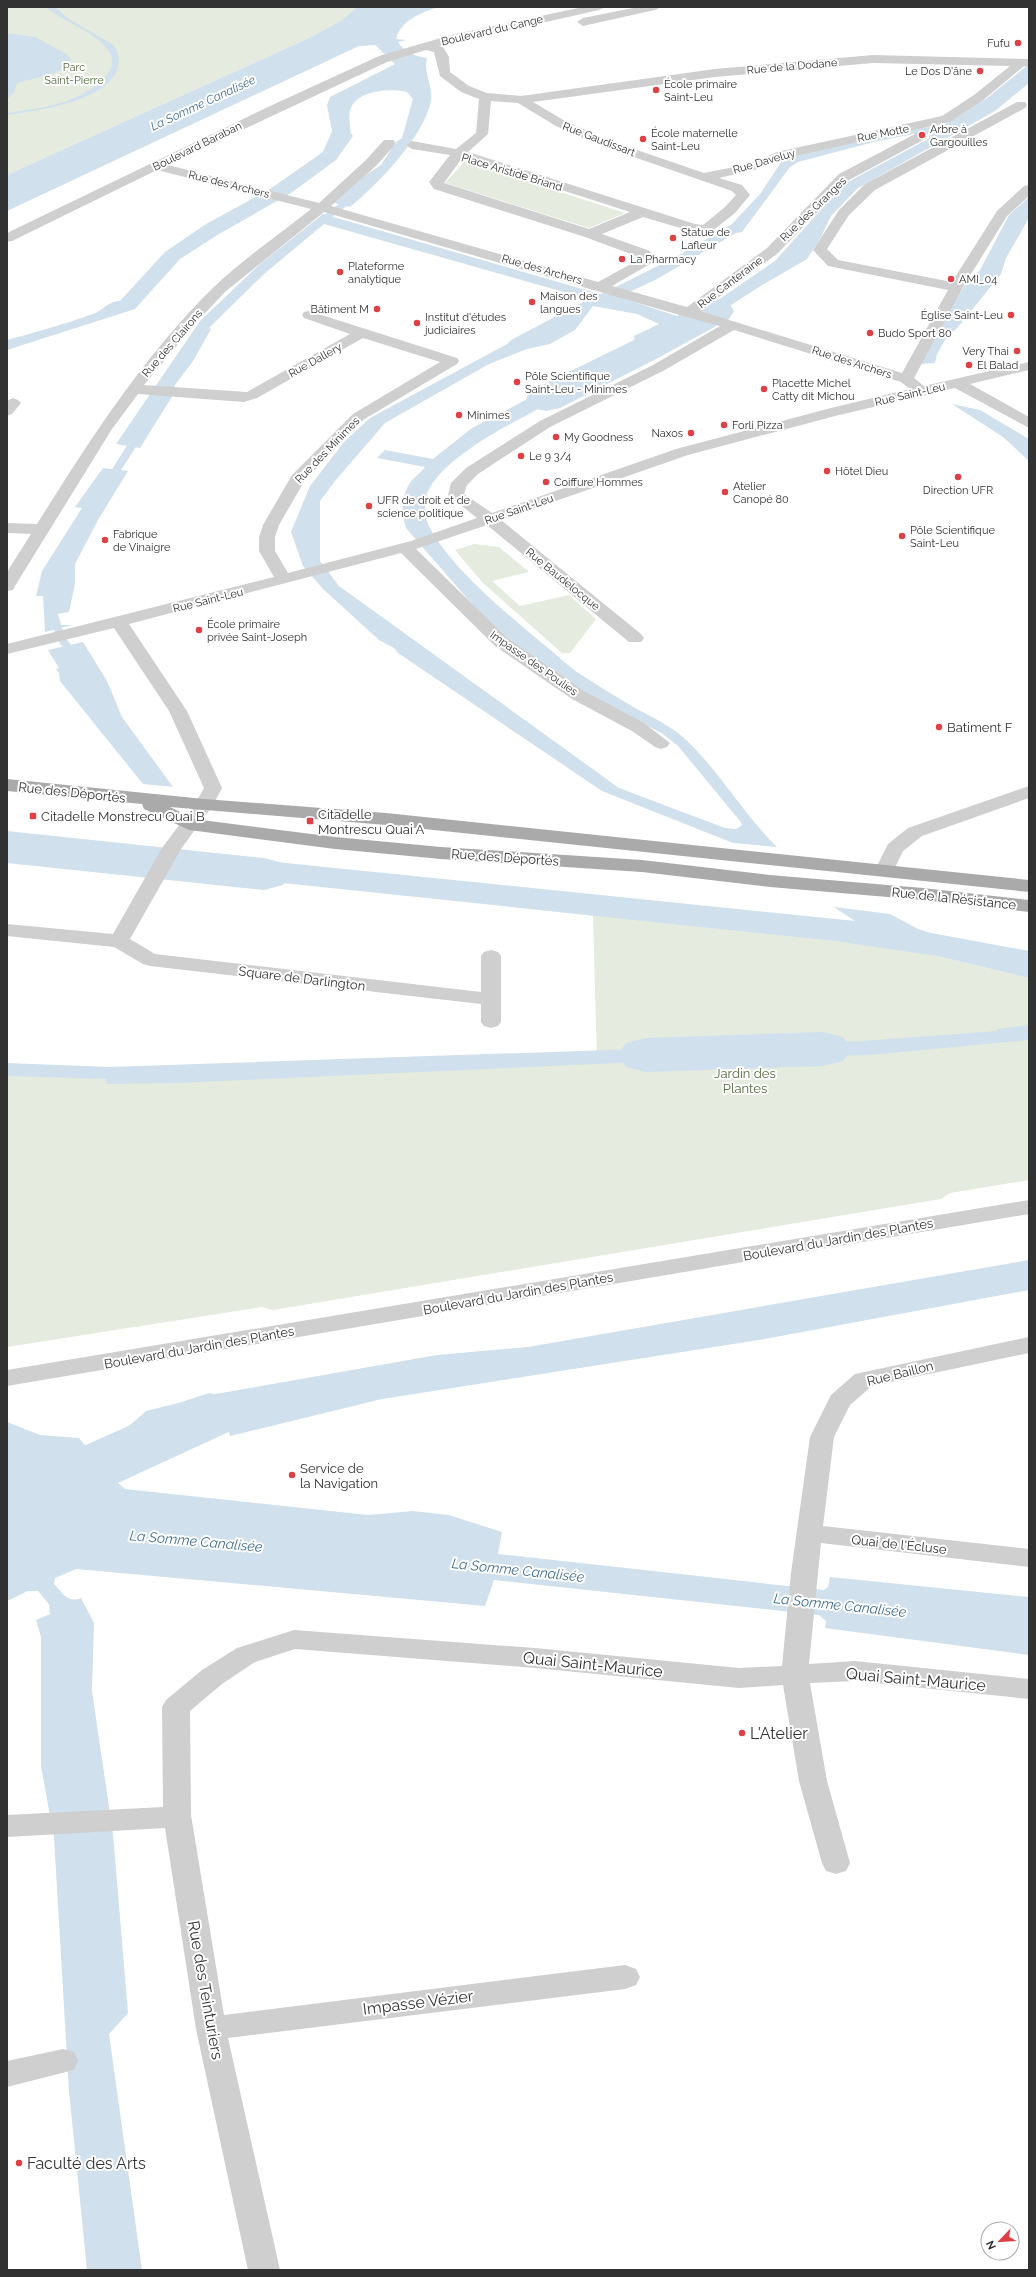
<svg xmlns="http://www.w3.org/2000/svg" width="1036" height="2277" viewBox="0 0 1036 2277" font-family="Raleway,sans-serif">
<rect width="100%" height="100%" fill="#fff"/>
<g fill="#e5ebdf">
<path d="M 7,7 L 357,7 L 341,21 L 311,37 L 7,175 Z"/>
<path d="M 465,161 L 625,213 L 589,228 L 445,183 Z"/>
<path d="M 474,544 L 499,547 L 529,572 L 492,581 L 520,606 L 569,595 L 596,619 L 570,653 L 562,653 L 483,583 L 455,550 Z"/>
<path d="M 593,915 L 834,941 L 903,950 L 937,956 L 1029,978 L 1029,1180 L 950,1193 L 941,1199 L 273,1310 L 262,1307 L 7,1347 L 7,1070 L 597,1062 Z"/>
</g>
<g fill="#d0e0ec" fill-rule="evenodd">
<path d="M 46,7 L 55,7 L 69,19 L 112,44 C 118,50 120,58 118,66 C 111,101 36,111 7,115 L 7,113 C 26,110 46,108 64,102 C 81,97 126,73 108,50 C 93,30 65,23 46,7 Z"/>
<path d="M 357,7 L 438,7 C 421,13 401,20 396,39 L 407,40 L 398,42 C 405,53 415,56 427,58 C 423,70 433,87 431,100 C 425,136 377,185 350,207 L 334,203 L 367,174 L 381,165 L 396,142 L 402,138 L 413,99 L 407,92 C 391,88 358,90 351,108 C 348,115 350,127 351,134 L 353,136 L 336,160 L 291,193 L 219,234 L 180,259 L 135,309 L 7,350 L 7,340 C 36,332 65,324 93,314 C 103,310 110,300 120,301 L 165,252 L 206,224 L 270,189 L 323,152 L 332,131 L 327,105 L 330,97 L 395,64 L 375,45 L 359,46 L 7,211 L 7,175 L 311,37 L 341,21 Z"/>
<path d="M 7,33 L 35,37 L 65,53 L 71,59 C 67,75 31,78 17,83 L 14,92 L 7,99 Z"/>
<path d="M 1029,64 L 1029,83 L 995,111 L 858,188 L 831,216 L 820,239 L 807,259 L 759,287 L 657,353 L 637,348 L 634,336 L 659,324 L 637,314 L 593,306 L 575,330 L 550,344 L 527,349 L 489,364 L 385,423 L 335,481 L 320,501 L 320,561 L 339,586 L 619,788 L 725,828 L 736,829 L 742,825 L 740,821 L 678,746 L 663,734 L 593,697 L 520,650 L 485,619 L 406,528 C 401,514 401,496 410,483 C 414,477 421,473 425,467 L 377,458 L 385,450 L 433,459 L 472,428 L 539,393 L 611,360 L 630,366 C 583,389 440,446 426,497 C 424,506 425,518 429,526 C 448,566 514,620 548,648 C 559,657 568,666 580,674 C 598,686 617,697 635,708 C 652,717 669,725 684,738 C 719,770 743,814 777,847 L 733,843 L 602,791 L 398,653 L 394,648 L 379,640 L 323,589 L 303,566 L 291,532 L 310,486 L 344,442 L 370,418 L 507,344 L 511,340 L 585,301 L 585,298 L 324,224 L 264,274 L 209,328 L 211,329 L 193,361 L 175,385 L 173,395 L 140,448 L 116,444 L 200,321 L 260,264 L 323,214 L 600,294 L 604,293 L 681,254 L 732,224 L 760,194 L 782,161 L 804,152 L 911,128 L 935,127 L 948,123 L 987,98 ZM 913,134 L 930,134 L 928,139 L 844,184 L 775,261 L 689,320 L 619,297 L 657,279 L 736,233 L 742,232 L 790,167 L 798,162 L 874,142 Z"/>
<path d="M 1029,197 L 1029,218 L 1006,258 L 1001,274 L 958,327 L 945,340 L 937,354 L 935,363 L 921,364 L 940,322 L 965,285 L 980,270 L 1009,215 Z"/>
<path d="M 952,404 L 980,410 L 1029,439 L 1029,461 L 1003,437 Z"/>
<path d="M 103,468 L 128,471 L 98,520 L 75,564 L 75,584 L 69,612 L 58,614 L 61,625 L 72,625 L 45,632 L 43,596 L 36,596 L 42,571 L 82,508 L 75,507 Z"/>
<path d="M 83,642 L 107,681 L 122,717 L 173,787 L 143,784 L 60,681 L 59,673 L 56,669 L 59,668 L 48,650 Z"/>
<path d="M 7,835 L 151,850 L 141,868 L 7,854 Z"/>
<path d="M 189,853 L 855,921 L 834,907 L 890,914 L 918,929 L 931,933 L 1029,951 L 1029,978 L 937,956 L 834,941 L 179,872 Z"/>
<path d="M 1029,1025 L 1029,1040 L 870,1055 L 743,1058 L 740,1046 L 862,1041 L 998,1031 L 997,1029 Z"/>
<path d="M 725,1046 L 728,1058 L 179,1083 L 107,1084 L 106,1079 L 7,1076 L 7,1063 L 110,1067 Z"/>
<path d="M 1029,1260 L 1029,1290 L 759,1340 L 382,1399 L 230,1436 L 228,1429 L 120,1477 L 118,1483 L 125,1489 L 368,1515 L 413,1511 L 449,1515 L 502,1532 L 498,1554 L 824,1590 L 828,1587 L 830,1577 L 1029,1597 L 1029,1655 L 825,1628 L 826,1621 L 819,1615 L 494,1580 L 485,1606 L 76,1569 L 55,1578 L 54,1584 C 62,1592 68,1604 81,1598 L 94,1623 L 92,1691 L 113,1834 L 128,2013 L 109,2034 L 142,2270 L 87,2270 L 69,2091 L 54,1838 L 41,1766 L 41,1637 L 36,1620 L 50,1614 L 49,1604 L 38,1591 L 28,1591 L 7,1601 L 7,1422 L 40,1435 L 79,1438 L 87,1448 L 96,1448 L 118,1439 L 121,1433 L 146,1411 L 210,1395 L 437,1355 L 528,1347 ZM 136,1448 L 138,1452 C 129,1461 117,1467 104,1466 L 101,1463 C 109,1453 123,1449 136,1448 Z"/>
</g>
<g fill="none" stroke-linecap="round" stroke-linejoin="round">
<path stroke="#d0e0ec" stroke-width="6" d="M 318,224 L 353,197"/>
<g stroke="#d0e0ec" stroke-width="8">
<path d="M 110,480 L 138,436"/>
<path d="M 54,617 L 61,638 L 75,657"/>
</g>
<g fill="#d0e0ec" fill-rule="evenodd">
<path d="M 715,299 L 729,303 L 734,311 L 729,319 L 658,358 L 560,408 L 546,411 L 532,408 L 526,399 L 532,390 L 630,342 L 701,303 Z"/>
<path d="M 7,831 L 264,858 L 283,863 L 290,874 L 283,885 L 264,890 L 7,863 Z"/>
<path d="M 823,1032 L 843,1037 L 851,1049 L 843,1061 L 823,1066 L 646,1072 L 626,1067 L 618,1055 L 626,1043 L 646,1038 Z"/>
<path d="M 210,1393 L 233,1400 L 243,1415 L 233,1430 L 31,1523 L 7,1530 L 7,1480 L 187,1400 Z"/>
</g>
<g fill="#cfcfcf" fill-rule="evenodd">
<path d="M 583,7 L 605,7 L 599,10 L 439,46 L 443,47 L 449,57 L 450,72 L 469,86 L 487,93 L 521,96 L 715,69 L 873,55 L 1029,59 L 1029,67 L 1024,66 L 982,101 L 950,122 L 781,159 L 758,169 L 719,178 L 742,185 L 750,195 L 735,213 L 711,232 L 694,232 L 643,217 L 602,234 L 650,251 L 655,261 L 612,286 L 687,307 L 767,248 L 839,174 L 917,133 L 925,133 L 927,136 L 925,139 L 849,180 L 777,254 L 700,311 L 902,373 L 948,290 L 828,266 L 813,250 L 839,210 L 865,184 L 1017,102 L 1025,102 L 1027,105 L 1025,108 L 875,190 L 849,215 L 827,249 L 838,260 L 952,282 L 997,211 L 1024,186 L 1029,185 L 1029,196 L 1007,216 L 963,287 L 914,378 L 924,386 L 1029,362 L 1029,370 L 970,384 L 1029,417 L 1029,428 L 955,388 L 839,415 L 688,455 L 501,520 L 641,634 L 644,638 L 641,642 L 629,642 L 487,525 L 416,549 L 507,638 L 584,691 L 644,723 L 670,743 L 667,747 L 661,749 L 655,747 L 632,731 L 572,699 L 495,646 L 401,553 L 129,624 L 187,711 L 222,788 L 213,805 L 181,849 L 130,939 L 155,954 L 481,992 L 481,956 L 484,952 L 491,950 L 498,952 L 501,956 L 501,1022 L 498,1026 L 491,1028 L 484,1026 L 481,1022 L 481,1004 L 150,966 L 143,964 L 114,947 L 7,936 L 7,924 L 113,934 L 162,848 L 195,804 L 204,788 L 169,711 L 114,628 L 7,654 L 7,644 L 274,577 L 259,551 L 259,537 L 263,525 L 292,475 L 353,414 L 440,362 L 363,338 L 257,398 L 244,402 L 138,394 L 112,429 L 15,586 L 13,590 L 7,591 L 7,572 L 31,534 L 7,533 L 7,523 L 37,524 C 90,440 143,356 214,287 C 244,258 279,235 311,209 L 157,170 L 12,241 L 7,242 L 7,233 L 268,107 L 379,56 L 451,35 ZM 426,50 L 434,52 L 440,76 L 461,92 L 479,99 L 476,133 L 456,149 L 412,141 L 406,145 L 412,149 L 450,155 L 429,182 L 434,189 L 585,237 L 639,257 L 640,259 L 598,282 L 331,206 L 376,166 L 394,146 L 395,143 L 394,140 L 384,140 L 366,160 L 319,203 L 168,165 L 387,62 ZM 873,63 L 1010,66 L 974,95 L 942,116 L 777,152 L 749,164 L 704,173 L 608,140 L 565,121 L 533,102 L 715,77 ZM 491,101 L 518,103 L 556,126 L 599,145 L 732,191 L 736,195 L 725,207 L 703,225 L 695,224 L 468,152 L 488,134 ZM 462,158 L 630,212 L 589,229 L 444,183 ZM 324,212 L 683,316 L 720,326 L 653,365 L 540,421 L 466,468 L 451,483 L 448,495 L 477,518 L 411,541 L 288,573 L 275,551 L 275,537 L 279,525 L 305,480 L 363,420 L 457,364 L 459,361 L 457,358 L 309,311 L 304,312 L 302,315 L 304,318 L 350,334 L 247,392 L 144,385 L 194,325 L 225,292 ZM 734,330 L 901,382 L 910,389 L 831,408 L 676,449 L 492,513 L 464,494 L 467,485 L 478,474 L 550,427 L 663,371 Z"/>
<path d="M 638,7 L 661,7 L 655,10 L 583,26 L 577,22 L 583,18 Z"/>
<path d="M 13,398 L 18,400 L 21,403 L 12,414 L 7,416 L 7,401 Z"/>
<path d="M 1029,786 L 1029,798 L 922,836 L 903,851 L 892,874 L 885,876 L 878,874 L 875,870 L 888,844 L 908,828 Z"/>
<path d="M 1029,1200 L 1029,1214 L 7,1386 L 7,1370 Z"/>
<path d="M 1029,1337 L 1029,1353 L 872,1386 L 850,1405 L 834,1437 L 823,1526 L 1029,1549 L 1029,1567 L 821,1543 L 809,1664 L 855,1661 L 1029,1679 L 1029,1699 L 855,1681 L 810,1683 L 827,1781 L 850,1863 L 846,1871 L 836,1874 L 826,1871 L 822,1863 L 799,1781 L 783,1685 L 739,1688 L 535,1668 L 295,1649 L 255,1662 L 222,1684 L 190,1711 L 191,1815 L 224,2015 L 625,1965 L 636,1969 L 640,1977 L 636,1985 L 625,1989 L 228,2038 L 280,2270 L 248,2270 L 196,2029 L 165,1828 L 7,1837 L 7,1815 L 163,1807 L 162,1707 L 166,1700 L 202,1670 L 237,1648 L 294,1630 L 535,1648 L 739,1668 L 782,1666 L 791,1573 L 810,1437 L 831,1395 L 855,1374 Z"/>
<path d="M 63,2049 L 74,2052 L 78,2061 L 74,2070 L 7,2087 L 7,2061 Z"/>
</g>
<path fill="#aaa" fill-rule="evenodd" d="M 7,779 L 204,799 L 386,813 L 1029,880 L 1029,892 L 386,825 L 170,807 L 194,819 L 335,837 L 441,847 L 642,860 L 770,875 L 923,888 L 1029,900 L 1029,912 L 923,900 L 770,887 L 642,872 L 441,859 L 335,849 L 189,830 L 144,809 L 142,804 L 7,791 Z"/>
</g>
<g fill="#dd4045" stroke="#fff" stroke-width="1.5">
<circle cx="1018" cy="43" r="4"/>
<circle cx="980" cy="71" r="4"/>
<circle cx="656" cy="90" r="4"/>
<circle cx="922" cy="135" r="4"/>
<circle cx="643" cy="139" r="4"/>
<circle cx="673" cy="238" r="4"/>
<circle cx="622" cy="259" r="4"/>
<circle cx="340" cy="272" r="4"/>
<circle cx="951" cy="279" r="4"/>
<circle cx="532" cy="302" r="4"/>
<circle cx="377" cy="309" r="4"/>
<circle cx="1011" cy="315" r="4"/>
<circle cx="417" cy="323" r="4"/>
<circle cx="870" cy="333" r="4"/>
<circle cx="1017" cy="351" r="4"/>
<circle cx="969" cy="365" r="4"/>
<circle cx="517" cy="382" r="4"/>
<circle cx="764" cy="389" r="4"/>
<circle cx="459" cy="415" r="4"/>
<circle cx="724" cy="425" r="4"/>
<circle cx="691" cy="433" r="4"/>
<circle cx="556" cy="437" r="4"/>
<circle cx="521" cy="456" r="4"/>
<circle cx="827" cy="471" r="4"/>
<circle cx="958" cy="477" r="4"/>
<circle cx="546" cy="482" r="4"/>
<circle cx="725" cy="492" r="4"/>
<circle cx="369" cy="506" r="4"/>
<circle cx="902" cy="536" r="4"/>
<circle cx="105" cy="540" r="4"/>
<circle cx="199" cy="630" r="4"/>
<circle cx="939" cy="727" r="4"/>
<rect x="29" y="812" width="8" height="8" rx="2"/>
<rect x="306" y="817" width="8" height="8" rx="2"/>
<circle cx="292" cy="1475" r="4"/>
<circle cx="742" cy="1733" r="4"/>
<circle cx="19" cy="2163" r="4"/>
</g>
<g text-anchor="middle" stroke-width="4" stroke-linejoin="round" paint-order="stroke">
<g font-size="11" fill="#323232" stroke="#fff">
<text transform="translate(492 30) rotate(-13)" y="4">Boulevard du Cange</text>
<text transform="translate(792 66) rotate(-5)" y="4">Rue de la Dodane</text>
<text transform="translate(883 133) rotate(-11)" y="4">Rue Motte</text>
<text transform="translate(599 139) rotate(21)" y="4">Rue Gaudissart</text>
<text transform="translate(197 146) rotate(-26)" y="4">Boulevard Baraban</text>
<text transform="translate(764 161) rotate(-16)" y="4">Rue Daveluy</text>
<text transform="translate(512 172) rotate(17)" y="4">Place Aristide Briand</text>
<text transform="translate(229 184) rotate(14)" y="4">Rue des Archers</text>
<text transform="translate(813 209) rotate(-44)" y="4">Rue des Granges</text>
<text transform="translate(542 269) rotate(16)" y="4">Rue des Archers</text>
<text transform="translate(730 282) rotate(-37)" y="4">Rue Canteraine</text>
<text transform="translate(172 343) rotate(-49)" y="4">Rue des Clairons</text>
<text transform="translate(315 360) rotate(-29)" y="4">Rue Dallery</text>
<text transform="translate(852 362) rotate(18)" y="4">Rue des Archers</text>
<text transform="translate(910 394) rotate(-13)" y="4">Rue Saint-Leu</text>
<text transform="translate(327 450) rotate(-46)" y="4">Rue des Minimes</text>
<text transform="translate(519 509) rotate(-19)" y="4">Rue Saint-Leu</text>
<text transform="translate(563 579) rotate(39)" y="4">Rue Baudelocque</text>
<text transform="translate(208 600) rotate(-14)" y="4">Rue Saint-Leu</text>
<text transform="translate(534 663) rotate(35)" y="4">Impasse des Poulies</text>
</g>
<g font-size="11" fill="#323232" stroke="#fff" text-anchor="start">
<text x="1010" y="47" text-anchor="end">Fufu</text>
<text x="972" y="75" text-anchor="end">Le Dos D'âne</text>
<text x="664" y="88">École primaire<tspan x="664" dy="13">Saint-Leu</tspan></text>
<text x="930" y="133">Arbre à<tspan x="930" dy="13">Gargouilles</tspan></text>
<text x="651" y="137">École maternelle<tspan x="651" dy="13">Saint-Leu</tspan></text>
<text x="681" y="236">Statue de<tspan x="681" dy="13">Lafleur</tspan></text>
<text x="630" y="263">La Pharmacy</text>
<text x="348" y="270">Plateforme<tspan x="348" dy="13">analytique</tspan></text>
<text x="959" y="283">AMI_04</text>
<text x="540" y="300">Maison des<tspan x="540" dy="13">langues</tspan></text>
<text x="369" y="313" text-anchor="end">Bâtiment M</text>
<text x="1003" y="319" text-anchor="end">Église Saint-Leu</text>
<text x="425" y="321">Institut d'études<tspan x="425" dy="13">judiciaires</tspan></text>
<text x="878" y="337">Budo Sport 80</text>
<text x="1009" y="355" text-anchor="end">Very Thai</text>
<text x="977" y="369">El Balad</text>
<text x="525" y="380">Pôle Scientifique<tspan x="525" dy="13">Saint-Leu - Minimes</tspan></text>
<text x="772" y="387">Placette Michel<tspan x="772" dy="13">Catty dit Michou</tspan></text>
<text x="467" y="419">Minimes</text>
<text x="732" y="429">Forli Pizza</text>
<text x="683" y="437" text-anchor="end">Naxos</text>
<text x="564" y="441">My Goodness</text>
<text x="529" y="460">Le 9 3/4</text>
<text x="835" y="475">Hôtel Dieu</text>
<text x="554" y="486">Coiffure Hommes</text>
<text x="733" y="490">Atelier<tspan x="733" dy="13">Canopé 80</tspan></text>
<text x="958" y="494" text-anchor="middle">Direction UFR</text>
<text x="377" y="504">UFR de droit et de<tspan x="377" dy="13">science politique</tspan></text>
<text x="910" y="534">Pôle Scientifique<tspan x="910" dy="13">Saint-Leu</tspan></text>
<text x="113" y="538">Fabrique<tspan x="113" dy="13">de Vinaigre</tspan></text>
<text x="207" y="628">École primaire<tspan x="207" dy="13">privée Saint-Joseph</tspan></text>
</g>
<g font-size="11" fill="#546d41" stroke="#fff">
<text x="74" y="71">Parc<tspan x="74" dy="13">Saint-Pierre</tspan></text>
</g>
<g font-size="12" font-style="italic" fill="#437092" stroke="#fff">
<text transform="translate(203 103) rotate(-25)" y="4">La Somme Canalisée</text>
</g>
<g font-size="13" fill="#323232" stroke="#fff" text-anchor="start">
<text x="947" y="732">Batiment F</text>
<text x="318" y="819">Citadelle<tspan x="318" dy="15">Montrescu Quai A</tspan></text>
<text x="41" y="821">Citadelle Monstrecu Quai B</text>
<text x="300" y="1473">Service de<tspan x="300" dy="15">la Navigation</tspan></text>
</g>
<g font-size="13" fill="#323232" stroke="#fff">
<text transform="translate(72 792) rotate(6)" y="5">Rue des Déportés</text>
<text transform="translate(505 857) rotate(4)" y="5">Rue des Déportés</text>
<text transform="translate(954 898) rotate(6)" y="5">Rue de la Résistance</text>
<text transform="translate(302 978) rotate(7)" y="5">Square de Darlington</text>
<text transform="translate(838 1239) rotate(-10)" y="5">Boulevard du Jardin des Plantes</text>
<text transform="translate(518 1293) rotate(-10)" y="5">Boulevard du Jardin des Plantes</text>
<text transform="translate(199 1347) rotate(-10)" y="5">Boulevard du Jardin des Plantes</text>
<text transform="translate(900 1373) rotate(-14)" y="5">Rue Baillon</text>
<text transform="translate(899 1544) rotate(6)" y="5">Quai de l'Écluse</text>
</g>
<g font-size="13" fill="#546d41" stroke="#fff">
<text x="745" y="1078">Jardin des<tspan x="745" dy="15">Plantes</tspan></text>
</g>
<g font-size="14" font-style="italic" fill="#437092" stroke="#fff">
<text transform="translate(196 1541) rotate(5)" y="5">La Somme Canalisée</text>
<text transform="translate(518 1570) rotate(6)" y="5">La Somme Canalisée</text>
<text transform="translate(840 1605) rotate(6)" y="5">La Somme Canalisée</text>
</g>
<g font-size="16" fill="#323232" stroke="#fff">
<text transform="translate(593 1664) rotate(6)" y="6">Quai Saint-Maurice</text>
<text transform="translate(916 1679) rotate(5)" y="6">Quai Saint-Maurice</text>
<text transform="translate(206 1990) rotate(80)" y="6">Rue des Teinturiers</text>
<text transform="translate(418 2002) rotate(-7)" y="6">Impasse Vézier</text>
</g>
<g font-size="16" fill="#323232" stroke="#fff" text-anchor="start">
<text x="750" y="1739">L'Atelier</text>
<text x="27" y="2169">Faculté des Arts</text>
</g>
</g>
<rect width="1036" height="2277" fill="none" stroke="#323232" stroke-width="16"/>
<g transform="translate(1000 2241) rotate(245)"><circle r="19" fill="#ffffff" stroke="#adadad"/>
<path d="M0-3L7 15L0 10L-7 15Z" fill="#dd4045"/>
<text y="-6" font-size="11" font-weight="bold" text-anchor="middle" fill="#323232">N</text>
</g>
</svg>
